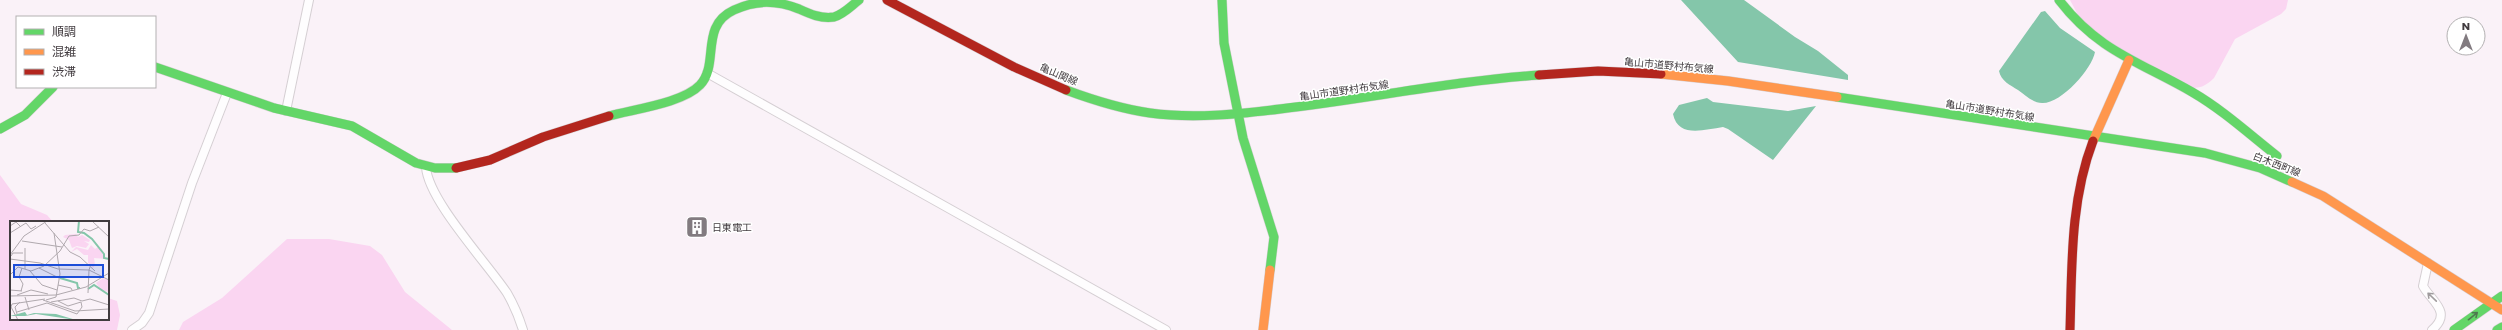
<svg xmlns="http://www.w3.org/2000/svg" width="2502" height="330" viewBox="0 0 2502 330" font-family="Poppins,'Noto Sans JP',sans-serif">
<rect width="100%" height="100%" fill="#faf2f8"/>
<g fill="#fad5f1">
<path d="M 2070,0 L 2288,0 L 2286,9 L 2281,14 L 2235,39 L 2214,78 C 2205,87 2200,88 2188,88 L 2093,32 L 2078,15 Z"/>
<path d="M 0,175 L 21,204 L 47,215 L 53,222 L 11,222 L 11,319 L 108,319 L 108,298 L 117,301 L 120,315 L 117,330 L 0,330 Z"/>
<path d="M 287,239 L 329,239 L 370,246 L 382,255 L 405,292 L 452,330 L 179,330 L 183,322 L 222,298 Z"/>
</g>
<g fill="#84c6aa">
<path d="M 1681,0 L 1744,0 L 1795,37 L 1818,51 L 1848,75 L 1848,80 L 1738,62 Z"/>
<path d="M 2045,11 L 2060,28 L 2095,52 C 2092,69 2061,104 2042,103 C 2033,103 2025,95 2018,90 C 2010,85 2001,81 1999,71 L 2041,12 Z"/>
<path d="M 1707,98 L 1713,102 L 1788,111 L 1816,106 L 1773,160 L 1728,129 L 1723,127 C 1703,130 1678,138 1673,114 L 1679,105 Z"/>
</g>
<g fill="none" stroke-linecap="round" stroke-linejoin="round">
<g stroke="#d5cfd3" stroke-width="10">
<g id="street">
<path d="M 707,73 L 1166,330"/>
<path d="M 286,111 L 309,0"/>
<path d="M 426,167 C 428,200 487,263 507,293 C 514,305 519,317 523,330"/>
<path d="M 2428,263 L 2423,286 C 2431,301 2453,312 2432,330"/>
<path d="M 132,330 L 142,323 L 149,313 L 192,183 L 227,93"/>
</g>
</g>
<g stroke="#d5cfd3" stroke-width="10">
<g id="fast">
<path d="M 1222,0 L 1224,43 L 1243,138 L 1274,237 L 1270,270"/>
<path d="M 2059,0 C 2098,51 2140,62 2192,92 C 2223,110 2249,134 2277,156"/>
<path d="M 155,67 L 274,108 L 352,126 L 416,163 L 435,168 L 456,168"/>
<path d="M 1066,90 C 1093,100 1122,109 1150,113 C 1194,119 1238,114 1280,109 C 1367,99 1452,81 1539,75"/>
<path d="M 1837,97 L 2205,153 L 2260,168 L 2292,182"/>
<path d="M 609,116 C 634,109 683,103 700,85 C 720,64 699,26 734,10 C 756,0 776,0 799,9 C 810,14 821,19 834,17 C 844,14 851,6 859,0"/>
<path d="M 0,129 L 25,115 L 53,87"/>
<path d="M 2454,330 L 2502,296"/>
<path d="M 2497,330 L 2502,327"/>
</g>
</g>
<g stroke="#d5cfd3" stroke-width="10">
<g id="slow">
<path d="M 1661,74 L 1728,81 L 1837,97"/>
<path d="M 2093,141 L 2129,60"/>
<path d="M 2292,182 L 2323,196 L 2502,310"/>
<path d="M 1263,330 L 1270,270"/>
</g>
</g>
<g stroke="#d5cfd3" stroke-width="10">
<g id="jam">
<path d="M 887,0 L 1014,67 L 1066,90"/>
<path d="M 1539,75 L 1598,71 L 1661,74"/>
<path d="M 456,168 L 490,160 L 543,137 L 609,116"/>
<path d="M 2070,330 C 2072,267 2070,201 2093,141"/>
</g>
</g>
<use href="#street" stroke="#fefdfe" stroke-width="8"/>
<use href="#fast" stroke="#63d668" stroke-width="9"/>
<use href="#slow" stroke="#ff974d" stroke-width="9"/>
<use href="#jam" stroke="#b3261e" stroke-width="9"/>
</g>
<defs><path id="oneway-shaft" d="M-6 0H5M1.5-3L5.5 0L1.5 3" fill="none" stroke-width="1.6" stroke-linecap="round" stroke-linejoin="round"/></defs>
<use stroke="#a09c9e" href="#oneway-shaft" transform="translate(2432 297) rotate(-136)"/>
<use stroke="#4f794f" href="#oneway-shaft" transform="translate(2473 316) rotate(-39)"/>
<defs>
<g id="building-square" transform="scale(1.15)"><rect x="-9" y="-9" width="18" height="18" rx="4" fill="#827b80" stroke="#fff"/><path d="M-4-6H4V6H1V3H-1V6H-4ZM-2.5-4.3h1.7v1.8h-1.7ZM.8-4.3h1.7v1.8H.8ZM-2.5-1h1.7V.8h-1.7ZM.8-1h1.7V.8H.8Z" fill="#fff"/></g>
</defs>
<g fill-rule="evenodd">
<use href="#building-square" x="697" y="227"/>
</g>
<g text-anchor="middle" stroke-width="3" stroke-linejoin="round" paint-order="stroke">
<g font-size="10" fill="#413b3f" stroke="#fff">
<text transform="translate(1669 65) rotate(5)" y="4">亀山市道野村布気線</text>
<text transform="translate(1059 74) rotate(23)" y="4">亀山関線</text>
<text transform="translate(1344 90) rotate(-8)" y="4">亀山市道野村布気線</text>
<text transform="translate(1990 110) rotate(9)" y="4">亀山市道野村布気線</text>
<text transform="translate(2277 164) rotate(21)" y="4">白木西町線</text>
</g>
<g font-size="10" fill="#413b3f" stroke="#fff" text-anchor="start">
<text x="712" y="231">日東電工</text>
</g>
</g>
<g transform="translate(10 221)">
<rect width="99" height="99" fill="#faf2f8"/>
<path d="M 66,13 L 68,16 L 72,14 L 80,19 L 79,21 L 74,20 L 79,23 L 76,27 L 67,25 L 62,27 L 59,19 L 53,16 L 55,14 ZM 81,24 L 85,28 L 88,26 L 96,38 L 84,37 L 85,44 L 83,47 L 78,42 L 78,34 L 74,34 L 67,28 L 61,31 L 66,26 L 78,29 ZM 93,57 L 99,59 L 99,71 L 91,69 L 86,62 Z" fill="#fad5f1"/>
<path d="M 15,91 L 17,94 L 24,92 L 46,93 L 66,99 L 26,93 L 15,95 L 0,95 Z" fill="#84c6aa"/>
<path fill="none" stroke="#84c6aa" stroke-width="2" d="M 69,0 L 68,11 L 74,12 L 82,18 L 94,33 L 94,37 L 99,38M 50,57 L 67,62 L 68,67 L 70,67M 78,68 L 84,64 L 99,74"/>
<path fill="none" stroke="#b0a9ae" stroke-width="1" d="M 82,0 L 99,16M 35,2 L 60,31 L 70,36 L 85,50M 0,5 L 6,1 L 11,6M 0,12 L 16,2 L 21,8 L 26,5M 12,20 L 52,26M 0,34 L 14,15 L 37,0M 1,35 L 3,32 L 13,32M 0,38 L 30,42 L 48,48M 80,46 L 79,49 L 99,59M 29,47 L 49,57M 15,48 L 15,27M 48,48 L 79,49 L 78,72M 20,50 L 32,64 L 47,69M 0,54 L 8,46 L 21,50 L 34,45 L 50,30 L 59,15 L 69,14 L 74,8 L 80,10 L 89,6M 48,64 L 61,67 L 62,69M 0,69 L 12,70M 11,70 L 13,63 L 9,56 L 12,47M 7,74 L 21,69 L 38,73M 0,75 L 46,74 L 76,66 L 99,52M 15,76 L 19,89M 33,79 L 65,90 L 99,88M 36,79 L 46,76 L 50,53 L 44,12M 48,80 L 58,85 L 71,81M 72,80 L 80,78 L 99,84M 41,81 L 64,77 L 72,80M 37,82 L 67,93 L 72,86 L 71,81M 7,91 L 37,82M 7,93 L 5,86 L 10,81M 8,99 L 1,86 L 2,83 L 35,78"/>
<path fill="#1d4ed8" fill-opacity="0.15" stroke="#1d4ed8" stroke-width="2" d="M 4,44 L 93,44 L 93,56 L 4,56 Z"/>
<rect width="99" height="99" fill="none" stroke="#413b3f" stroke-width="2"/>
</g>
<rect x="16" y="16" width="140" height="72" fill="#ffffff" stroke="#b3b1b2"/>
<rect x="24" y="29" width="20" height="6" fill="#63d668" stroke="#b3b1b2"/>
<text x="52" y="36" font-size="12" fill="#413b3f">順調</text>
<rect x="24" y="49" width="20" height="6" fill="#ff974d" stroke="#b3b1b2"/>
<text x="52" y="56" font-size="12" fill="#413b3f">混雑</text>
<rect x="24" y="69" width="20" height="6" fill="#b3261e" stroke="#b3b1b2"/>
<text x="52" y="76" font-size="12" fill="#413b3f">渋滞</text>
<g transform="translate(2466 36)"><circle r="19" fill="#ffffff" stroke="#b3b1b2"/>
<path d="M0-3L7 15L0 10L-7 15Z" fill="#827b80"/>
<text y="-6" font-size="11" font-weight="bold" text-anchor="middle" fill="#413b3f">N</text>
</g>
</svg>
